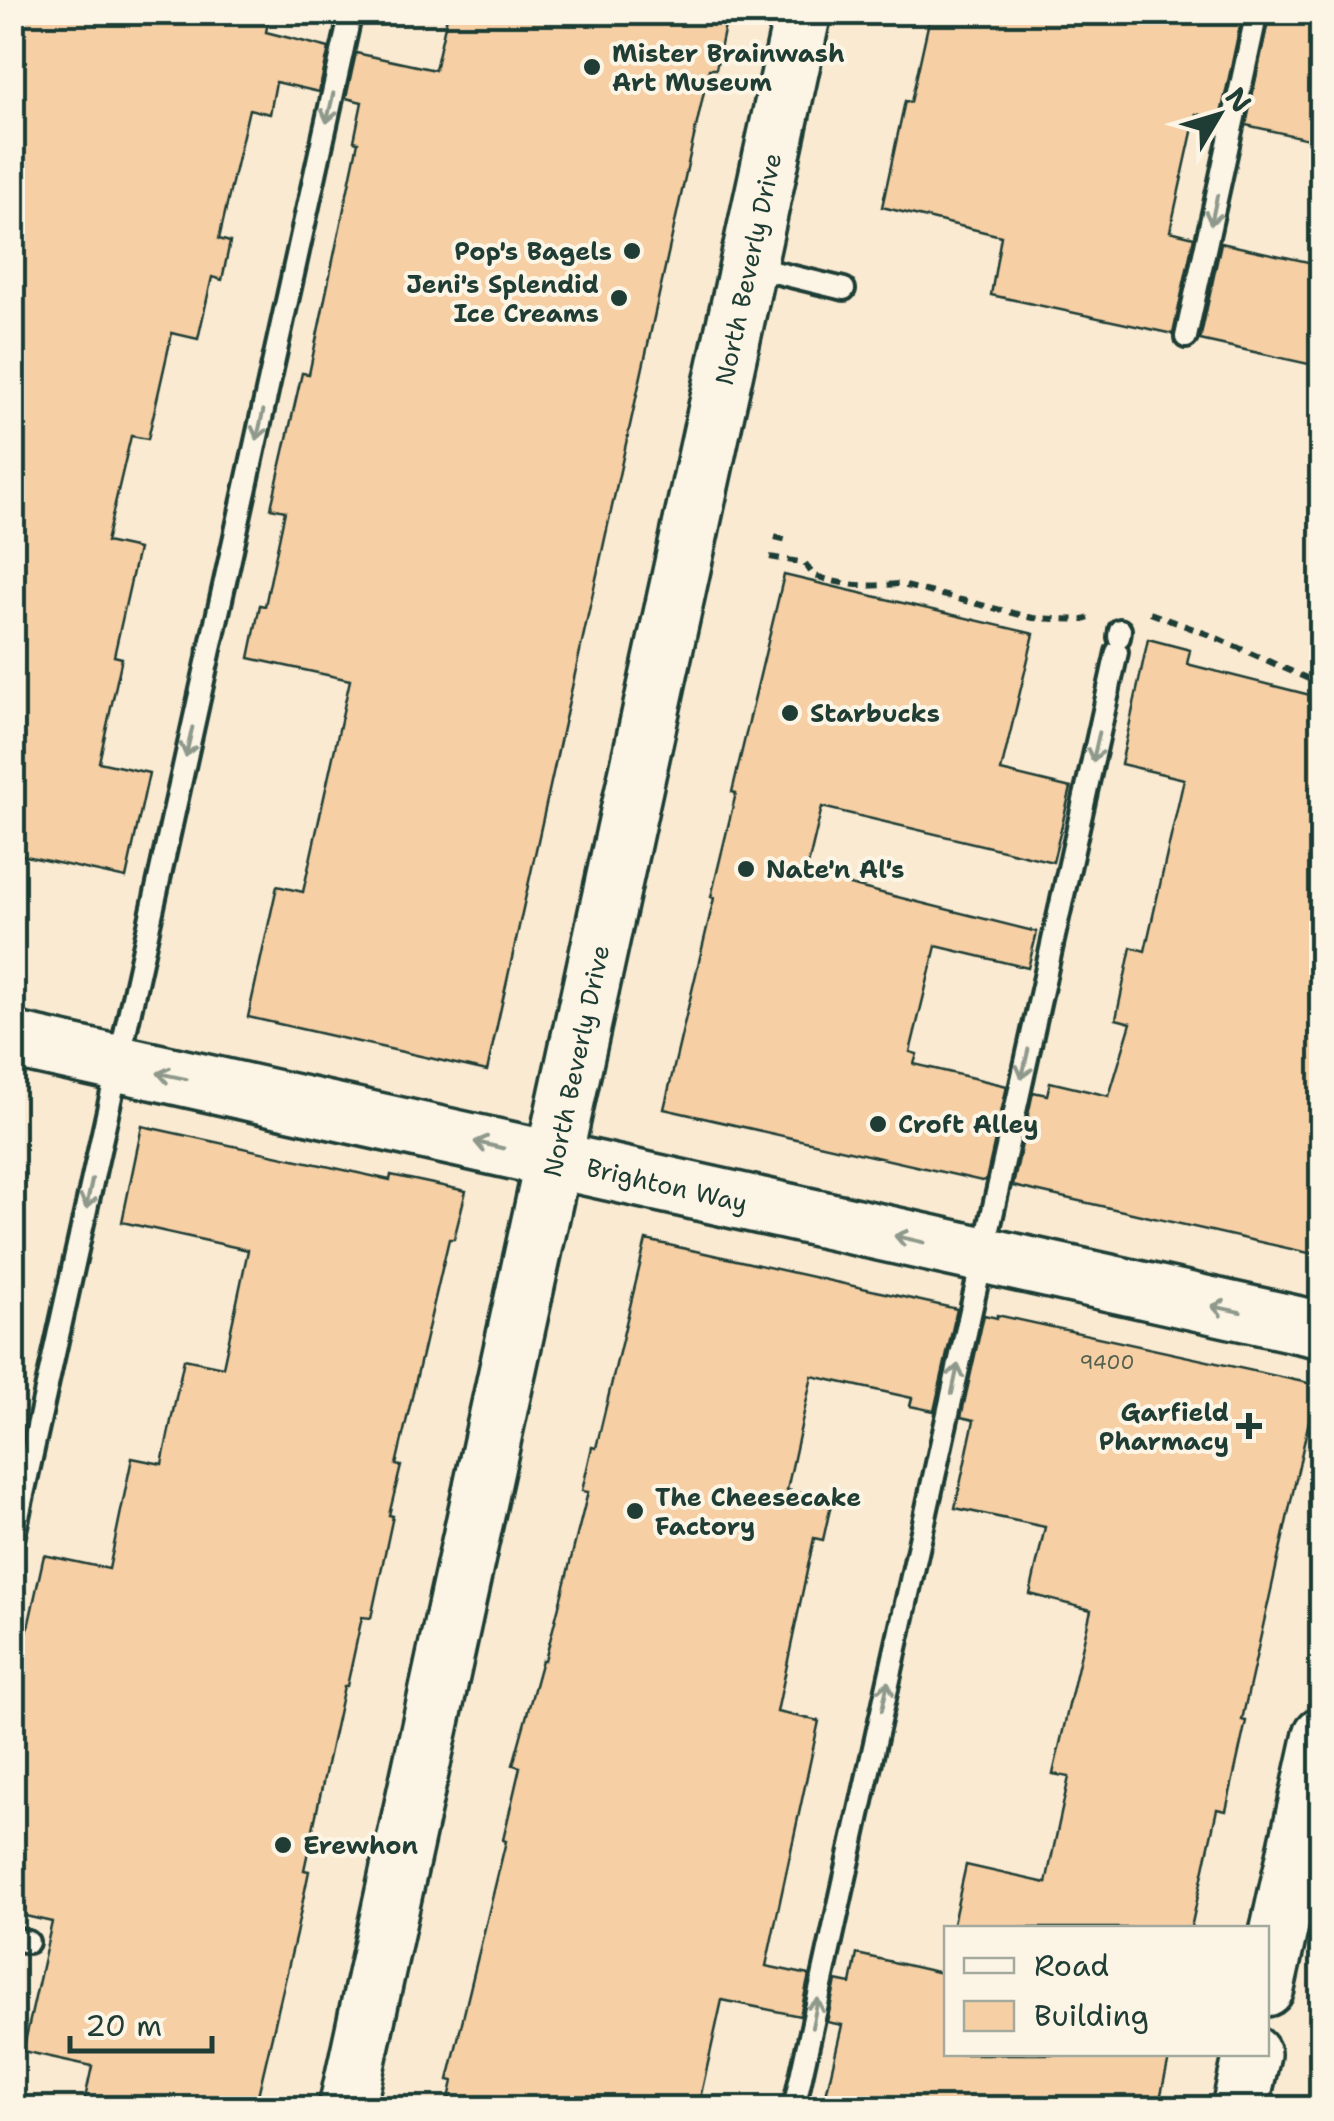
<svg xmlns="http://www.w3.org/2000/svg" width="1334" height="2121" viewBox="0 0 1334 2121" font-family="'Shantell Sans',sans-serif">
<rect width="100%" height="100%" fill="#fcf5e5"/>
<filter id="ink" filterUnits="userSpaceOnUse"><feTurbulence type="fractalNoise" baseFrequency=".01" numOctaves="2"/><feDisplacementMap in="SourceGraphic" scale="20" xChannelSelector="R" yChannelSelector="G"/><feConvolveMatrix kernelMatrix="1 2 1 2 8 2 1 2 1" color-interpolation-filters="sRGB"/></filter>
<g filter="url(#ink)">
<path fill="#faead2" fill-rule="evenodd" d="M 12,13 L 1321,13 L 1321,2108 L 13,2108 ZM 946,1928 L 1266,1928 L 1266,2054 L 946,2054 Z"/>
<g fill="#f6cfa5" stroke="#1f3d34" stroke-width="2.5">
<path d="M 12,12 L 225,12 L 268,22 L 266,32 L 329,48 L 319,92 L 276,82 L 270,114 L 249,109 L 219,239 L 230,242 L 222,280 L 212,277 L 198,339 L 172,333 L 148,439 L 131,436 L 106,542 L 138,549 L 114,656 L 122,658 L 99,762 L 149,773 L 126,878 L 12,853 Z"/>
<path d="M 448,12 L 721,12 L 719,19 L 726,21 L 716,69 L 709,69 L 487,1071 L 248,1017 L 277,886 L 303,892 L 350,680 L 249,658 L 260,605 L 265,606 L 285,511 L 271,508 L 302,373 L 309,374 L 358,142 L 354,141 L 362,102 L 346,98 L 356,53 L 435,70 Z"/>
<path d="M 931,12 L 1243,12 L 1220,119 L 1196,114 L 1170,231 L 1194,237 L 1173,334 L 991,295 L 1001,236 L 882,207 L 905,101 L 911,102 Z"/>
<path d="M 1270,12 L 1322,12 L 1322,142 L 1246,125 Z"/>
<path d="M 1221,243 L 1322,265 L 1322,367 L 1200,340 Z"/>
<path d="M 784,575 L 1034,634 L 1001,771 L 1071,788 L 1053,862 L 822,807 L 806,874 L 1037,932 L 1028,968 L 936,946 L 910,1052 L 917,1054 L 914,1064 L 1007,1086 L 986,1180 L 982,1181 L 664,1109 L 714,898 L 711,897 L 736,793 L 732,792 Z"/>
<path d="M 1148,639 L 1190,650 L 1187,664 L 1322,698 L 1322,1256 L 1013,1186 L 1033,1092 L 1047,1095 L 1050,1082 L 1109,1096 L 1131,1023 L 1116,1019 L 1131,947 L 1145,951 L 1184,779 L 1121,764 Z"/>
<path d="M 142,1126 L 390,1180 L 391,1175 L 466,1191 L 454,1239 L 449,1239 L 396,1465 L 401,1466 L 389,1515 L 393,1516 L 371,1618 L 362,1617 L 347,1686 L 344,1686 L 304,1870 L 309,1871 L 296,1934 L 255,2108 L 83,2108 L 92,2066 L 23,2051 L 52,1922 L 12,1913 L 12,1700 L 44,1555 L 109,1569 L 132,1458 L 162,1464 L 184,1359 L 223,1367 L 248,1250 L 122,1222 Z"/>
<path d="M 646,1240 L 957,1309 L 934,1411 L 910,1406 L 912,1398 L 812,1376 L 787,1490 L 832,1500 L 823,1540 L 814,1538 L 777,1712 L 819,1721 L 766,1966 L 809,1975 L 800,2016 L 722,2000 L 698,2108 L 447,2108 L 453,2081 L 448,2080 L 506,1841 L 503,1840 L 520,1767 L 513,1765 L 542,1660 L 545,1660 L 573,1551 L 588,1492 L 582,1491 L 592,1447 L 596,1448 Z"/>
<path d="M 984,1315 L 997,1318 L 997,1315 L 1317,1385 L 1242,1720 L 1246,1721 L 1226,1811 L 1217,1809 L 1191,1928 L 952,1928 L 966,1865 L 1046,1883 L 1069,1777 L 1053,1774 L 1091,1610 L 1030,1594 L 1045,1527 L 955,1508 L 974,1420 L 961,1417 Z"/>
<path d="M 857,1954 L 946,1974 L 946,2054 L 1170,2054 L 1158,2108 L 823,2108 L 842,2025 L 827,2022 L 836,1981 L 851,1984 Z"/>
</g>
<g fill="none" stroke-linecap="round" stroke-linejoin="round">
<g stroke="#1f3d34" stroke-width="28">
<g id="lane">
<path d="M 749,266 L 844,289"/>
<path d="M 1186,337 L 1257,12"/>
<path d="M 1119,637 L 1120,630"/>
<path d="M 12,1544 L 351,12"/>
<path d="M 12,1938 L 28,1942"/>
<path d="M 794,2108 L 1117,652"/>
</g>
</g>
<g stroke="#1f3d34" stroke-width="62">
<g id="secondary">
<path d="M 12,1040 L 1322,1330"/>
<path d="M 1266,1988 L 1322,1735"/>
<path d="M 347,2108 L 803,12"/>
<path d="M 1240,2108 L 1252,2054"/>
</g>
</g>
<g stroke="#1f3d34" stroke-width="6" stroke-dasharray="10 8" stroke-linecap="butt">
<path d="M 775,537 L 787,540"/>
<path d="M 770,557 L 805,563 L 813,575 C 843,586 867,587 898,584 L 1033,618 L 1084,620 L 1089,618"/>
<path d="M 1150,613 L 1210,635 L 1322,685"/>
</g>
<use href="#lane" stroke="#fcf5e5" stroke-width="20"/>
<use href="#secondary" stroke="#fcf5e5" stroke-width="55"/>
</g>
<defs><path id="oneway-shaft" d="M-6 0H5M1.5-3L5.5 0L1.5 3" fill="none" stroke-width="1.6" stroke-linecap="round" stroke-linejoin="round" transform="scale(2.5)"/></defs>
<g stroke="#8e998c">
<use href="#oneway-shaft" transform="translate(330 108) rotate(103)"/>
<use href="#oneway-shaft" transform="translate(1214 210) rotate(102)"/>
<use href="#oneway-shaft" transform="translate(260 425) rotate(103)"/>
<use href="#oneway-shaft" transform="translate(189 742) rotate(103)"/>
<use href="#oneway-shaft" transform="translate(1096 747) rotate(103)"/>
<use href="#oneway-shaft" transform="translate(1025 1064) rotate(103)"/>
<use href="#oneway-shaft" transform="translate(172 1076) rotate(-168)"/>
<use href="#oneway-shaft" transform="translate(489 1145) rotate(-167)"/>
<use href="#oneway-shaft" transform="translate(89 1194) rotate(102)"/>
<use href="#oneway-shaft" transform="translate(909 1239) rotate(-167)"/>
<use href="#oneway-shaft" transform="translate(1226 1309) rotate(-168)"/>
<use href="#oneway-shaft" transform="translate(955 1379) rotate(-78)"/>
<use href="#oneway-shaft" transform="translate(885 1696) rotate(-78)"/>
<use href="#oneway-shaft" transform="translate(815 2013) rotate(-78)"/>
</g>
</g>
<g fill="#1f3d34" stroke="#fcf5e5" stroke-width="4">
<circle cx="592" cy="67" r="10"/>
<circle cx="632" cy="251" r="10"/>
<circle cx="619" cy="298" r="10"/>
<circle cx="790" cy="713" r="10"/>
<circle cx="746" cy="869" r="10"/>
<circle cx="878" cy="1124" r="10"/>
<path d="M1244 1411h10v10h10v10h-10v10h-10v-10h-10v-10h10z"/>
<circle cx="635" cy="1511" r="10"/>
<circle cx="283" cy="1845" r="10"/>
</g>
<g text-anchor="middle" stroke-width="8" stroke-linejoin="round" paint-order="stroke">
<g font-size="20" fill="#556250">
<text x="1107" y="1369">9400</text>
</g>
<g font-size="25" font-weight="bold" fill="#1f3d34" stroke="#fcf5e5" text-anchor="start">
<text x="612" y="62">Mister Brainwash<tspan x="612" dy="29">Art Museum</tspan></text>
<text x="612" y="260" text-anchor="end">Pop's Bagels</text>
<text x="599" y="293" text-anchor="end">Jeni's Splendid<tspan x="599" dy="29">Ice Creams</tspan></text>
<text x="810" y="722">Starbucks</text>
<text x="766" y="878">Nate'n Al's</text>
<text x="898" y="1133">Croft Alley</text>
<text x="1229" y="1421" text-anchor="end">Garfield<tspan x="1229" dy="29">Pharmacy</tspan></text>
<text x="655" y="1506">The Cheesecake<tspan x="655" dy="29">Factory</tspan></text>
<text x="303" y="1854">Erewhon</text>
</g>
<g font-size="25" fill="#1f3d34" stroke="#fcf5e5">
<text transform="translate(748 269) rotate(-78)" y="9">North Beverly Drive</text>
<text transform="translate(576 1061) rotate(-78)" y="9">North Beverly Drive</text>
<text transform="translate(667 1185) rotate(13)" y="9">Brighton Way</text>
</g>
</g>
<rect width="1334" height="2121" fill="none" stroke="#fcf5e5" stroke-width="50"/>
<rect x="25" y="25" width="1284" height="2071" fill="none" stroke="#1f3d34" stroke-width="4" filter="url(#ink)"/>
<rect x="944" y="1926" width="325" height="130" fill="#fcf5e5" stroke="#a4ab9e" stroke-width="2.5"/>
<rect x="964" y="1958" width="50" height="15" fill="#fcf5e5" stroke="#a4ab9e" stroke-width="2.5"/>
<text x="1034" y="1976" font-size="30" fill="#1f3d34">Road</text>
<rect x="964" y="2001" width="50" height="30" fill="#f6cfa5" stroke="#a4ab9e" stroke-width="2.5"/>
<text x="1034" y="2026" font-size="30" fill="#1f3d34">Building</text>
<g transform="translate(1219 115) rotate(52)" stroke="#fcf5e5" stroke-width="8" paint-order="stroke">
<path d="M0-8L18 38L0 25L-18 38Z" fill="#1f3d34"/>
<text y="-15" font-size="28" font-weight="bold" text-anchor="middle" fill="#1f3d34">N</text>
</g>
<path d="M70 2036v15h142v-15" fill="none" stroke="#1f3d34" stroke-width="5"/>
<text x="85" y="2036" font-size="30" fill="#1f3d34" stroke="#fcf5e5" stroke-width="8" paint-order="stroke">20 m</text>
</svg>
